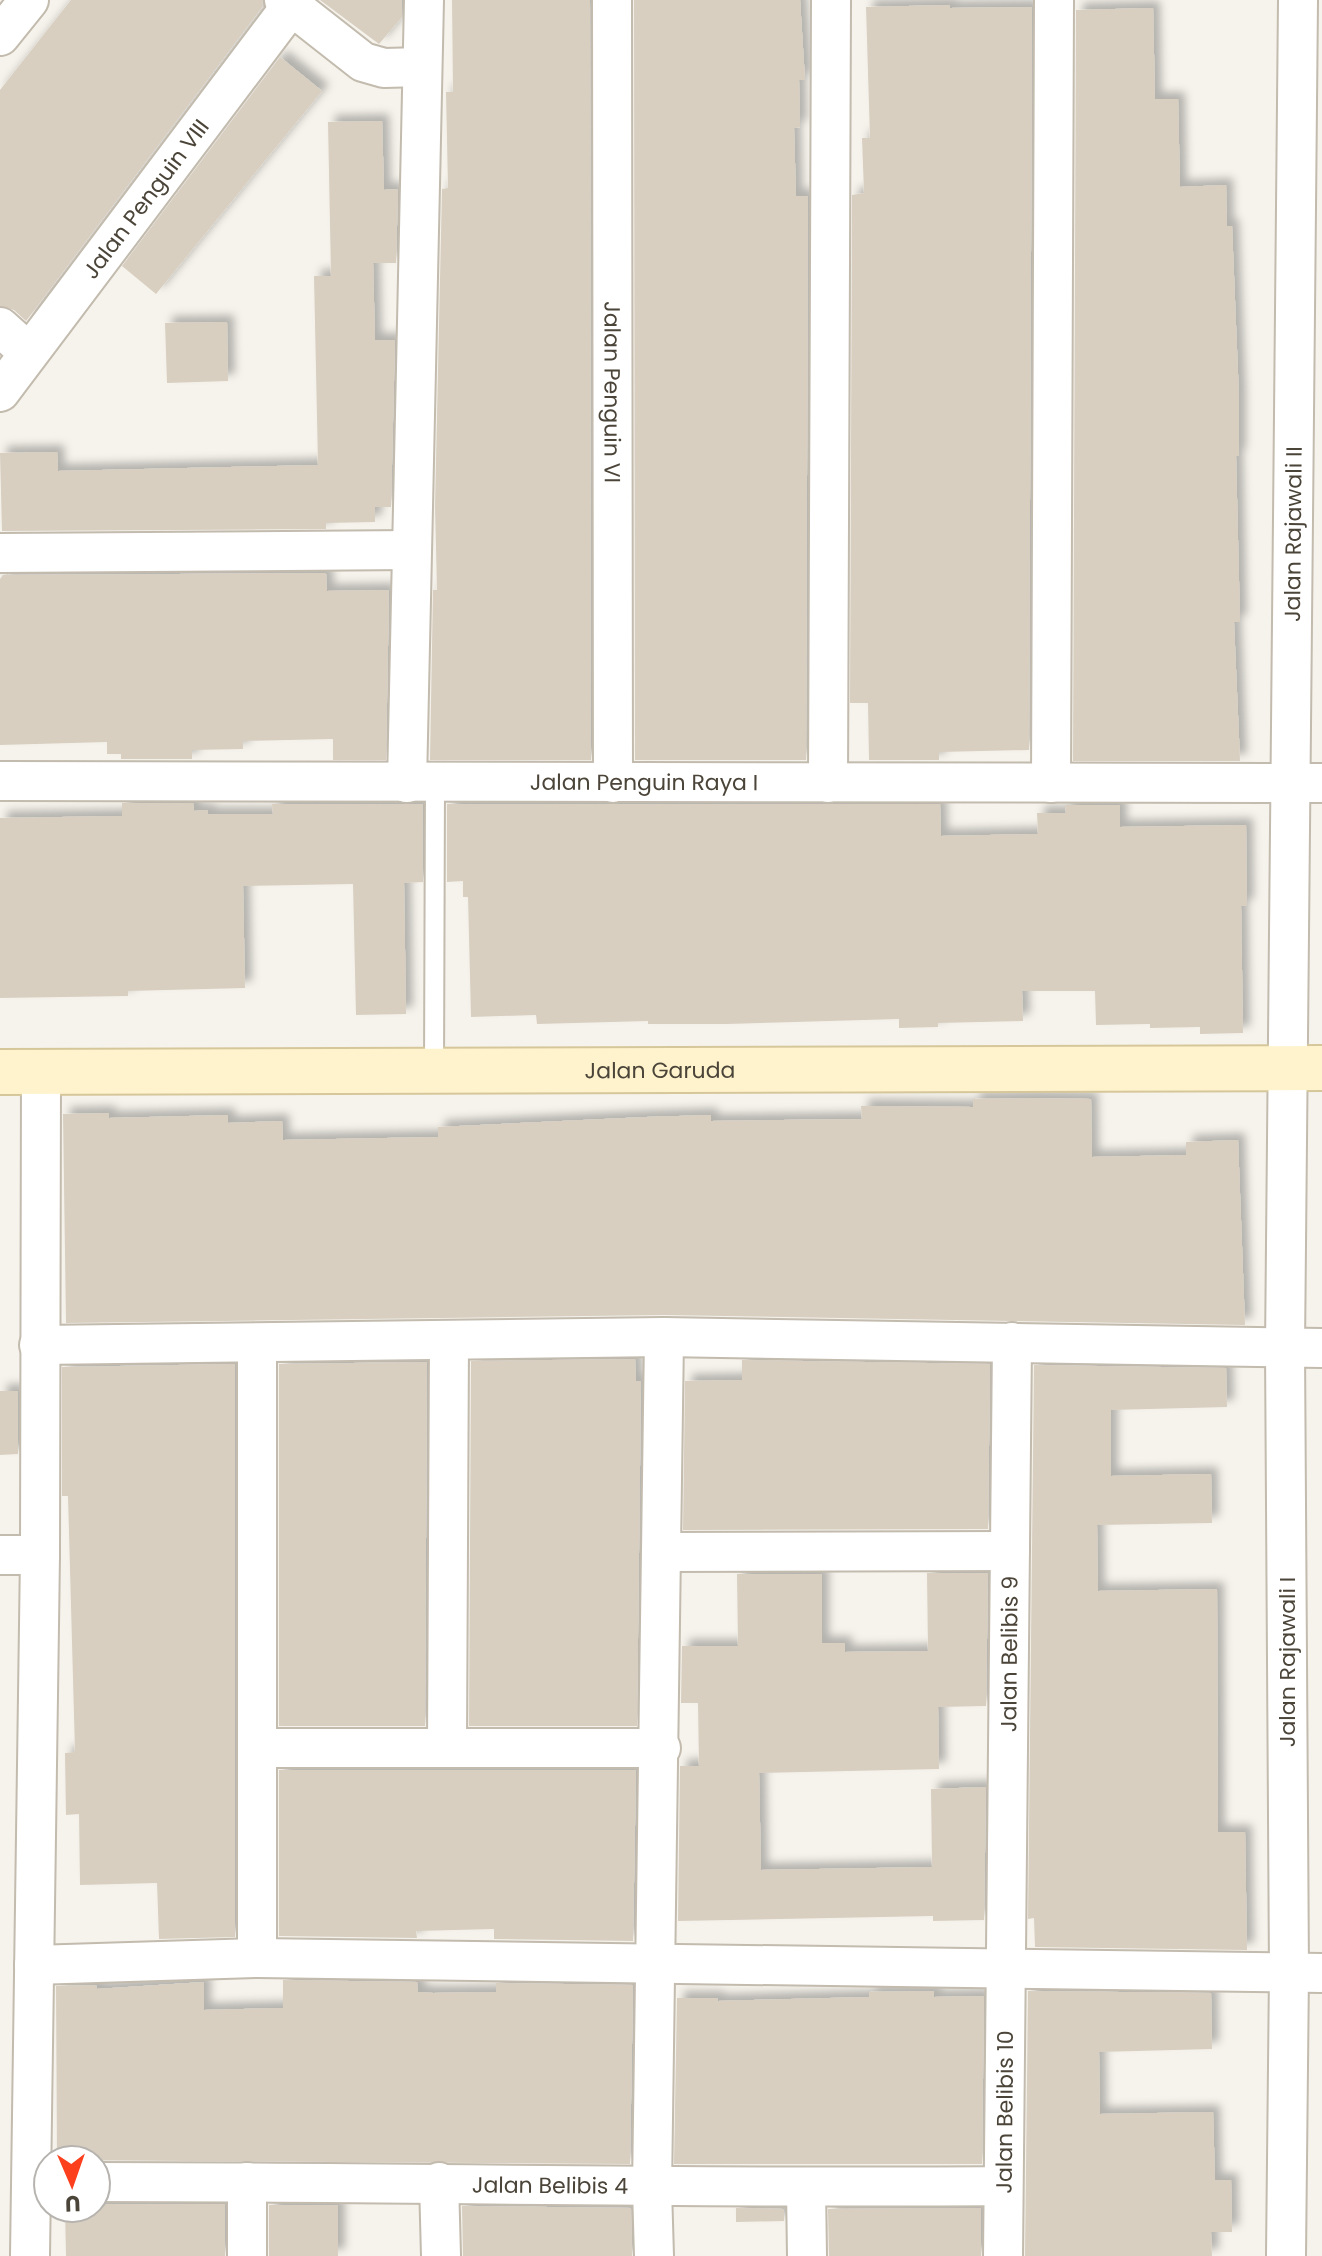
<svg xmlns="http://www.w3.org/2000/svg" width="1322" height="2256" viewBox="0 0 1322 2256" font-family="Poppins,sans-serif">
<defs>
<filter id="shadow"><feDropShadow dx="7" dy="-7" stdDeviation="4" flood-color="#0004"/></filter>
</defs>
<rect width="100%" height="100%" fill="#f6f3ec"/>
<g fill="#d8cfc1" filter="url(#shadow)">
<path d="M 71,0 L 262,0 L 263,6 L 26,321 L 14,310 L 0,306 L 0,90 Z"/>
<path d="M 320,0 L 402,0 L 402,17 L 379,44 Z"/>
<path d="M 452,0 L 590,0 L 591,760 L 430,760 L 433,590 L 437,590 L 435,506 L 442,189 L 448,188 L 446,92 L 453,92 Z"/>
<path d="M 634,0 L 800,0 L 805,80 L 799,80 L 800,127 L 794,128 L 796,196 L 808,196 L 806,760 L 635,760 Z"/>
<path d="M 950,5 L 950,8 L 1032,7 L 1029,750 L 939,752 L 939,760 L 869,760 L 868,703 L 850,703 L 852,195 L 864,193 L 862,138 L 870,138 L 866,7 Z"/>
<path d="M 1153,8 L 1155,99 L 1178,99 L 1180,187 L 1226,185 L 1227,226 L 1232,226 L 1239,398 L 1239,456 L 1236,456 L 1240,622 L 1234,622 L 1240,761 L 1073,761 L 1076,10 Z"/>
<path d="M 280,57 L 322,91 L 156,294 L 122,266 Z"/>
<path d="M 382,121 L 384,190 L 398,189 L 396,263 L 373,263 L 375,340 L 395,340 L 391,507 L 375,507 L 375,522 L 326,523 L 326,529 L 2,531 L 0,453 L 57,452 L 58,471 L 318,465 L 314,276 L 331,276 L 328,122 Z"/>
<path d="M 227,322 L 228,381 L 167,383 L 165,323 Z"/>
<path d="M 326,573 L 327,591 L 389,590 L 386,760 L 333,760 L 333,739 L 243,741 L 243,749 L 192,750 L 192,759 L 121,759 L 121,754 L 107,754 L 107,742 L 0,745 L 0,579 L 3,575 Z"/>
<path d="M 122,803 L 193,803 L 194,811 L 208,810 L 208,814 L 273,814 L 272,804 L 423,804 L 423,882 L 404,883 L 406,1014 L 356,1015 L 353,884 L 243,886 L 245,988 L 128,991 L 128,996 L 0,998 L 0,818 L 122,816 Z"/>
<path d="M 447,804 L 940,804 L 941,836 L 1038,834 L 1037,813 L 1066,813 L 1065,805 L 1120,805 L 1120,827 L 1246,825 L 1247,906 L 1241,906 L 1243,1033 L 1200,1034 L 1200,1027 L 1150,1028 L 1150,1024 L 1096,1025 L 1095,991 L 1022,991 L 1023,1021 L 938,1023 L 938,1027 L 899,1028 L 899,1019 L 726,1024 L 648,1024 L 648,1021 L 537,1024 L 536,1015 L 471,1017 L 468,897 L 463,897 L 463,881 L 447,882 Z"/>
<path d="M 1032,1098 L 1091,1099 L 1092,1157 L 1186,1155 L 1186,1142 L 1238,1140 L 1245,1325 L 664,1315 L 66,1323 L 63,1114 L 109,1113 L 109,1118 L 228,1115 L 228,1123 L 282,1121 L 283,1140 L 438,1137 L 438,1127 L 646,1117 L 711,1115 L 711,1121 L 862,1119 L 861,1106 L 973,1107 L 973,1099 Z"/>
<path d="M 635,1359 L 636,1381 L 641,1381 L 637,1726 L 469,1726 L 471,1361 Z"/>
<path d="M 742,1360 L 990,1364 L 988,1529 L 683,1530 L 685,1381 L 742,1380 Z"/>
<path d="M 427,1362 L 425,1726 L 279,1726 L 279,1364 Z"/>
<path d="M 235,1364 L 235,1937 L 159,1939 L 157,1883 L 80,1885 L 79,1814 L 66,1815 L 65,1753 L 75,1752 L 68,1496 L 62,1496 L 62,1367 Z"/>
<path d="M 1034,1365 L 1226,1368 L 1227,1407 L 1111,1410 L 1111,1476 L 1211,1474 L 1212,1523 L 1097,1525 L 1098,1591 L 1217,1589 L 1218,1832 L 1245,1832 L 1247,1950 L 1035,1947 L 1034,1918 L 1028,1919 Z"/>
<path d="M 0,1391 L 18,1391 L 18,1454 L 0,1455 Z"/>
<path d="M 927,1573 L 988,1573 L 986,1706 L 938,1707 L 939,1769 L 759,1773 L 761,1870 L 932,1867 L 931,1789 L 986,1787 L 984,1920 L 933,1921 L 933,1916 L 678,1921 L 680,1766 L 699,1766 L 698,1703 L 681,1703 L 682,1646 L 738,1646 L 737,1574 L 822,1574 L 822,1643 L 845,1643 L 845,1652 L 928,1651 Z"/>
<path d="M 279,1770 L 636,1770 L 633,1941 L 494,1939 L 494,1929 L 416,1931 L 417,1938 L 279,1936 Z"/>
<path d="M 283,1980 L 417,1982 L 418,1992 L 433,1993 L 496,1992 L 496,1983 L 633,1985 L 630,2164 L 57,2160 L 56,1986 L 96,1985 L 97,1989 L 204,1982 L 204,2010 L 283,2008 Z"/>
<path d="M 934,1991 L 934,1997 L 984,1996 L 982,2164 L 674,2164 L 677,1998 L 717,1998 L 718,2001 L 869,1997 L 869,1992 Z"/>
<path d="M 1028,1991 L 1211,1993 L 1212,2049 L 1099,2052 L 1100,2114 L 1213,2112 L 1215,2180 L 1231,2180 L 1232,2232 L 1211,2232 L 1212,2256 L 1025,2256 Z"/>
<path d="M 96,2204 L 225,2204 L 225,2256 L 66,2256 L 65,2208 L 96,2208 Z"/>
<rect x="269" y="2205" width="69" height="51"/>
<path d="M 462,2206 L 631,2208 L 632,2256 L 463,2256 Z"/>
<path d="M 736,2208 L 784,2209 L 784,2221 L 736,2222 Z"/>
<path d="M 981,2208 L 981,2256 L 829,2256 L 828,2209 Z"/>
</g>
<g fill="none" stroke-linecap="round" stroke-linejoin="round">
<g stroke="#c2bbae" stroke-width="22">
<path id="lane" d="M 434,1072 L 435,783"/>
</g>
<g stroke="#c2bbae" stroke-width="42">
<g id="street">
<path d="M 284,0 L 363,62 L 384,68 L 422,67"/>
<path id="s1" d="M 612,0 L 613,783"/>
<path d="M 0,36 L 29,0"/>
<path d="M 0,327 L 28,352"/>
<path id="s2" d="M 0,392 L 291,6"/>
<path d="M 0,553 L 412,550"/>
<path id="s3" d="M 0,781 L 1322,783"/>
<path d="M 407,783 L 424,0"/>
<path d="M 828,783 L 831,0"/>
<path d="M 1051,783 L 1054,0"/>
<path d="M 257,1344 L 257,1958"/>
<path d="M 39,1345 L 664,1337 L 1322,1348"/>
<path d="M 664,1552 L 1010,1551"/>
<path d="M 0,1555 L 40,1555"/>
<path d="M 447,1747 L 449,1340"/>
<path d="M 259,1748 L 661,1748"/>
<path d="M 34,1965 L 257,1958 L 1322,1973"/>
<path id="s4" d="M 96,2182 C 398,2182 701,2189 1003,2186"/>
<path d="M 439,2182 L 441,2256"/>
<path d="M 806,2188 L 807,2256"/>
<path d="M 30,2256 L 40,1555 L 41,1073"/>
<path d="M 247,2256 L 247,2182"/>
<path d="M 654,2256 L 652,2189 L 664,1337"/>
<path id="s5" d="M 1003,2256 L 1012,1342"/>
<path id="s6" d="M 1286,2256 L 1289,1972 L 1285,1348 L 1298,0"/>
</g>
</g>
<g stroke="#d6c79b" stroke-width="48">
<g id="secondary">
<path id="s7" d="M 0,1072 L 1322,1068"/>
</g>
</g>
<use href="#lane" stroke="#fff" stroke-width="18"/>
<use href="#street" stroke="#fff" stroke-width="38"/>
<use href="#secondary" stroke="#fff3cd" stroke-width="44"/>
</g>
<g text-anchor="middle" stroke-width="6" stroke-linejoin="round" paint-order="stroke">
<g font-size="22" fill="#4b4439" stroke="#fff">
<text dy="8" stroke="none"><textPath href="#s2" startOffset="242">Jalan Penguin VIII</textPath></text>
<text dy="8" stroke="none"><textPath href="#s1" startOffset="392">Jalan Penguin VI</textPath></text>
<text dy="8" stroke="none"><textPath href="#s6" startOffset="1722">Jalan Rajawali II</textPath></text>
<text dy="8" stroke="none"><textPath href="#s3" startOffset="644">Jalan Penguin Raya I</textPath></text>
<text dy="8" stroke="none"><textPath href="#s7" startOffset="660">Jalan Garuda</textPath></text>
<text dy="8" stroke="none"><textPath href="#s5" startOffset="602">Jalan Belibis 9</textPath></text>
<text transform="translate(1287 1662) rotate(-90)" y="8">Jalan Rajawali I</text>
<text dy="8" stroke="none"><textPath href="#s5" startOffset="144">Jalan Belibis 10</textPath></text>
<text dy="8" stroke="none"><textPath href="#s4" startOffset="454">Jalan Belibis 4</textPath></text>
</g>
</g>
<g transform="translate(72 2184) rotate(178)"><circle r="38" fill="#ffffff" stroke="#b7b4b0" stroke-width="2"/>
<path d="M0-6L14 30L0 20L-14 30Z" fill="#fc3f1d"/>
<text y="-12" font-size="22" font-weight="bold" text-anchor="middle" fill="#4b4439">U</text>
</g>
</svg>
